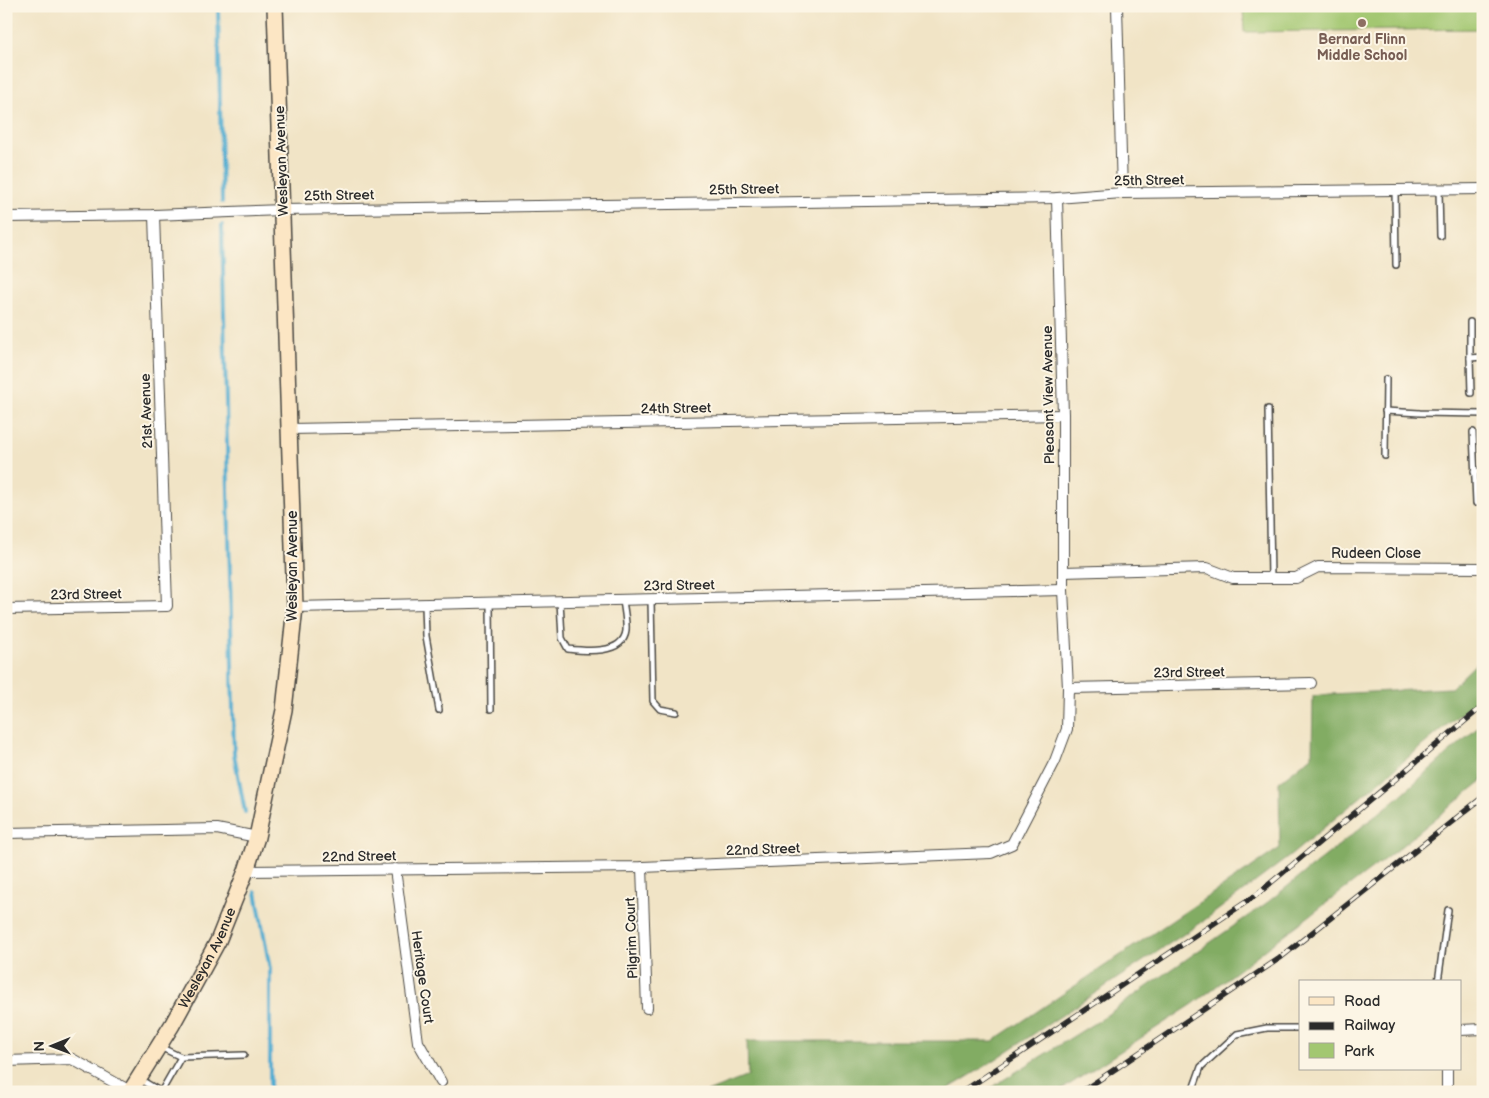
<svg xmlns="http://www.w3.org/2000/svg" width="1489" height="1098" viewBox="0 0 1489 1098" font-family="'Balsamiq Sans',sans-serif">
<rect width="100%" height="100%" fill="#fcf5e5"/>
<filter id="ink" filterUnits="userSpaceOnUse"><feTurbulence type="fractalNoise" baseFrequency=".02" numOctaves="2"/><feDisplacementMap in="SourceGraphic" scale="10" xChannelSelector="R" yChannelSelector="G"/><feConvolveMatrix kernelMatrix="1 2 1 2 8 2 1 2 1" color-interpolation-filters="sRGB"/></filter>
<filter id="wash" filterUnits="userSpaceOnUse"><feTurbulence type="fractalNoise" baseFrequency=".0096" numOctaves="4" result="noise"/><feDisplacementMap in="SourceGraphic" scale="20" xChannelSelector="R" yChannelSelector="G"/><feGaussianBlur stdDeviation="1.12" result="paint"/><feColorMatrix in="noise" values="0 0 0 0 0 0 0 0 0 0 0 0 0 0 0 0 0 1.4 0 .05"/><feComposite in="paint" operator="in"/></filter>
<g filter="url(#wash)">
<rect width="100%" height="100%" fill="#f1e4c6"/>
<path fill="#a3c771" stroke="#67794e" d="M 1243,6 L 1483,6 L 1483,29 L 1244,32 Z"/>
<g fill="#82ac63" stroke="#566c47">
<path d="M 1483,657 L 1483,695 L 1290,856 L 1202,922 L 984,1067 L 943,1092 L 707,1092 L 748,1076 L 747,1041 L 993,1041 L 1280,848 L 1279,782 L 1312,756 L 1313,696 L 1330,694 L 1451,688 Z"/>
<path d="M 1483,723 L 1483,780 L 1394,852 L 1193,1004 L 1058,1092 L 984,1092 L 1101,1019 L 1268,902 L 1394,801 Z"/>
</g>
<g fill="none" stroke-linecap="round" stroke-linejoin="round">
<g stroke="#54aed1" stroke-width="4">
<path d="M 218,6 L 222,202"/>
<path d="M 222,225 L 234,754 L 245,812"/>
<path d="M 256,892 L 270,969 L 270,1092"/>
</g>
</g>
</g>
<g filter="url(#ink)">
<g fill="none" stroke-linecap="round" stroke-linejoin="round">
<g stroke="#494742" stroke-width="8">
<g id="lane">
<path d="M 1395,190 L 1396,265"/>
<path d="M 1439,190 L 1440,236"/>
<path d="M 1470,322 L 1470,358"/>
<path d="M 1471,393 L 1470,358 L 1483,357"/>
<path d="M 1268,409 L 1271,578"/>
<path d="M 1385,411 L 1420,413 L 1483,414"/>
<path d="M 1473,432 L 1476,503"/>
<path d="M 1385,456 L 1386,379"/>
<path d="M 1474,472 L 1483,471"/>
<path d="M 651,600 L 653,701 L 660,709 L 676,712"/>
<path d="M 560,601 L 562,638 L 568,649 C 585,651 623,655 626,631 C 627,622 624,609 623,600"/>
<path d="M 490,603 L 491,709"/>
<path d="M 425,605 L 426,636 L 439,710"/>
<path d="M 1438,982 L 1448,910"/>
<path d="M 181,1057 L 244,1055"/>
<path d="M 141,1080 L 161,1092 L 181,1057 L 160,1047"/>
<path d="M 1192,1092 L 1201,1067 L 1237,1034 L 1267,1028 L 1300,1028"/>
</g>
</g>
<g stroke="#494742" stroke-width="12">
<g id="street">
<path d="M 1117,6 L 1122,193"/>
<path d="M 6,217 L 154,215 L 282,210 L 1057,198 L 1122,193 L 1483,189"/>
<path d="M 290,429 L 1063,415"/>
<path d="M 1063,572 L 1207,568 L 1233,578 L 1296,578 L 1318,567 L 1483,568"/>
<path d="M 295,607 L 1063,590"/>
<path d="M 6,609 L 167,606 L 154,215"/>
<path d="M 1068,688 L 1311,683"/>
<path d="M 6,833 L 217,829 L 257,837"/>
<path d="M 642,867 L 647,1008"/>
<path d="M 395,869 L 418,1042 L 441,1082"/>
<path d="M 246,871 L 642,867 L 991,853 L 1012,844 L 1055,761 L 1067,729 L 1068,688 L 1063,590 L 1063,415 L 1057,198"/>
<path d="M 1460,1030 L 1483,1029"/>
<path d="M 6,1061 L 72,1059 L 130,1091"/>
<path d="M 1447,1069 L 1447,1092"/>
</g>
</g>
<g stroke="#494742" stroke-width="18">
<g id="secondary">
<path id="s1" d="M 130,1092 L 172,1025 L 218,941 L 246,871 L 257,837 L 284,710 L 295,607 L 275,6"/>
</g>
</g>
<use href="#lane" stroke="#fff" stroke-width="5"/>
<use href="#street" stroke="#fff" stroke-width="10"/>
<use href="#secondary" stroke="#fce6c4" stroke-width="15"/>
<g stroke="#2b2b2b" stroke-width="5.5">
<g id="rail">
<path d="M 962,1092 L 1255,896 L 1483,706"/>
<path d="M 1081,1092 L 1280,958 L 1483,797"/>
</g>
</g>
<use href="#rail" stroke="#fcf5e5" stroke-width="4" stroke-dasharray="11" stroke-linecap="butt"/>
</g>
</g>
<circle fill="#8d6e63" stroke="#fcf5e5" stroke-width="2" cx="1362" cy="23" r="5"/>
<g text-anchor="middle" stroke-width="4" stroke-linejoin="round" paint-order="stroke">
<g font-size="14" font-weight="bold" fill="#785e54" stroke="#fcf5e5">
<text x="1362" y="44">Bernard Flinn<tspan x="1362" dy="16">Middle School</tspan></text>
</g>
<g font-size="14" fill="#2b2b2b" stroke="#fcf5e5">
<text transform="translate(281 161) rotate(-92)" y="5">Wesleyan Avenue</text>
<text transform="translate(1149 180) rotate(-1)" y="5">25th Street</text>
<text transform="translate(744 189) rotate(-1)" y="5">25th Street</text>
<text transform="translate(339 195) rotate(-1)" y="5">25th Street</text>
<text transform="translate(1048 395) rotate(-91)" y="5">Pleasant View Avenue</text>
<text transform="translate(676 408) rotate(-1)" y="5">24th Street</text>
<text transform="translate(146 411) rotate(-92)" y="5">21st Avenue</text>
<text x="1376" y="558">Rudeen Close</text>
<text transform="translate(292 566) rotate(-90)" y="5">Wesleyan Avenue</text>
<text transform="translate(679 585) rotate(-1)" y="5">23rd Street</text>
<text transform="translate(86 594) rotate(-1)" y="5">23rd Street</text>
<text transform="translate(1189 672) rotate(-1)" y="5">23rd Street</text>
<text transform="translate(763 849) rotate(-2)" y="5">22nd Street</text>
<text transform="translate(359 856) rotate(-1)" y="5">22nd Street</text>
<text transform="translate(631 938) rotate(-92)" y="5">Pilgrim Court</text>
<text dy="5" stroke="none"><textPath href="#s1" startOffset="155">Wesleyan Avenue</textPath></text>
<text transform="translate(423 977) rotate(82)" y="5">Heritage Court</text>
</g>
</g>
<rect width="1489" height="1098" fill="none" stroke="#fcf5e5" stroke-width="25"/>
<rect x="1299" y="980" width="162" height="90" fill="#fcf5e5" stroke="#a8a49b"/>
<rect x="1309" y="997" width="25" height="8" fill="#fce6c4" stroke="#a8a49b"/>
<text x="1344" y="1006" font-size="15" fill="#2b2b2b">Road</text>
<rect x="1309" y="1022" width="25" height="8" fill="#2b2b2b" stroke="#a8a49b"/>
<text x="1344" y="1030" font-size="15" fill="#2b2b2b">Railway</text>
<rect x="1309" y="1043" width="25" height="15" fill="#a3c771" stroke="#a8a49b"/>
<text x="1344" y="1056" font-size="15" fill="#2b2b2b">Park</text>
<g transform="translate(52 1046) rotate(269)" stroke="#fcf5e5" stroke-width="4" paint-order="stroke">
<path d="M0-4L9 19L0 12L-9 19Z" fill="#2b2b2b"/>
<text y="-8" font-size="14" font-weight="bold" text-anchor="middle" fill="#2b2b2b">N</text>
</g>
</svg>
